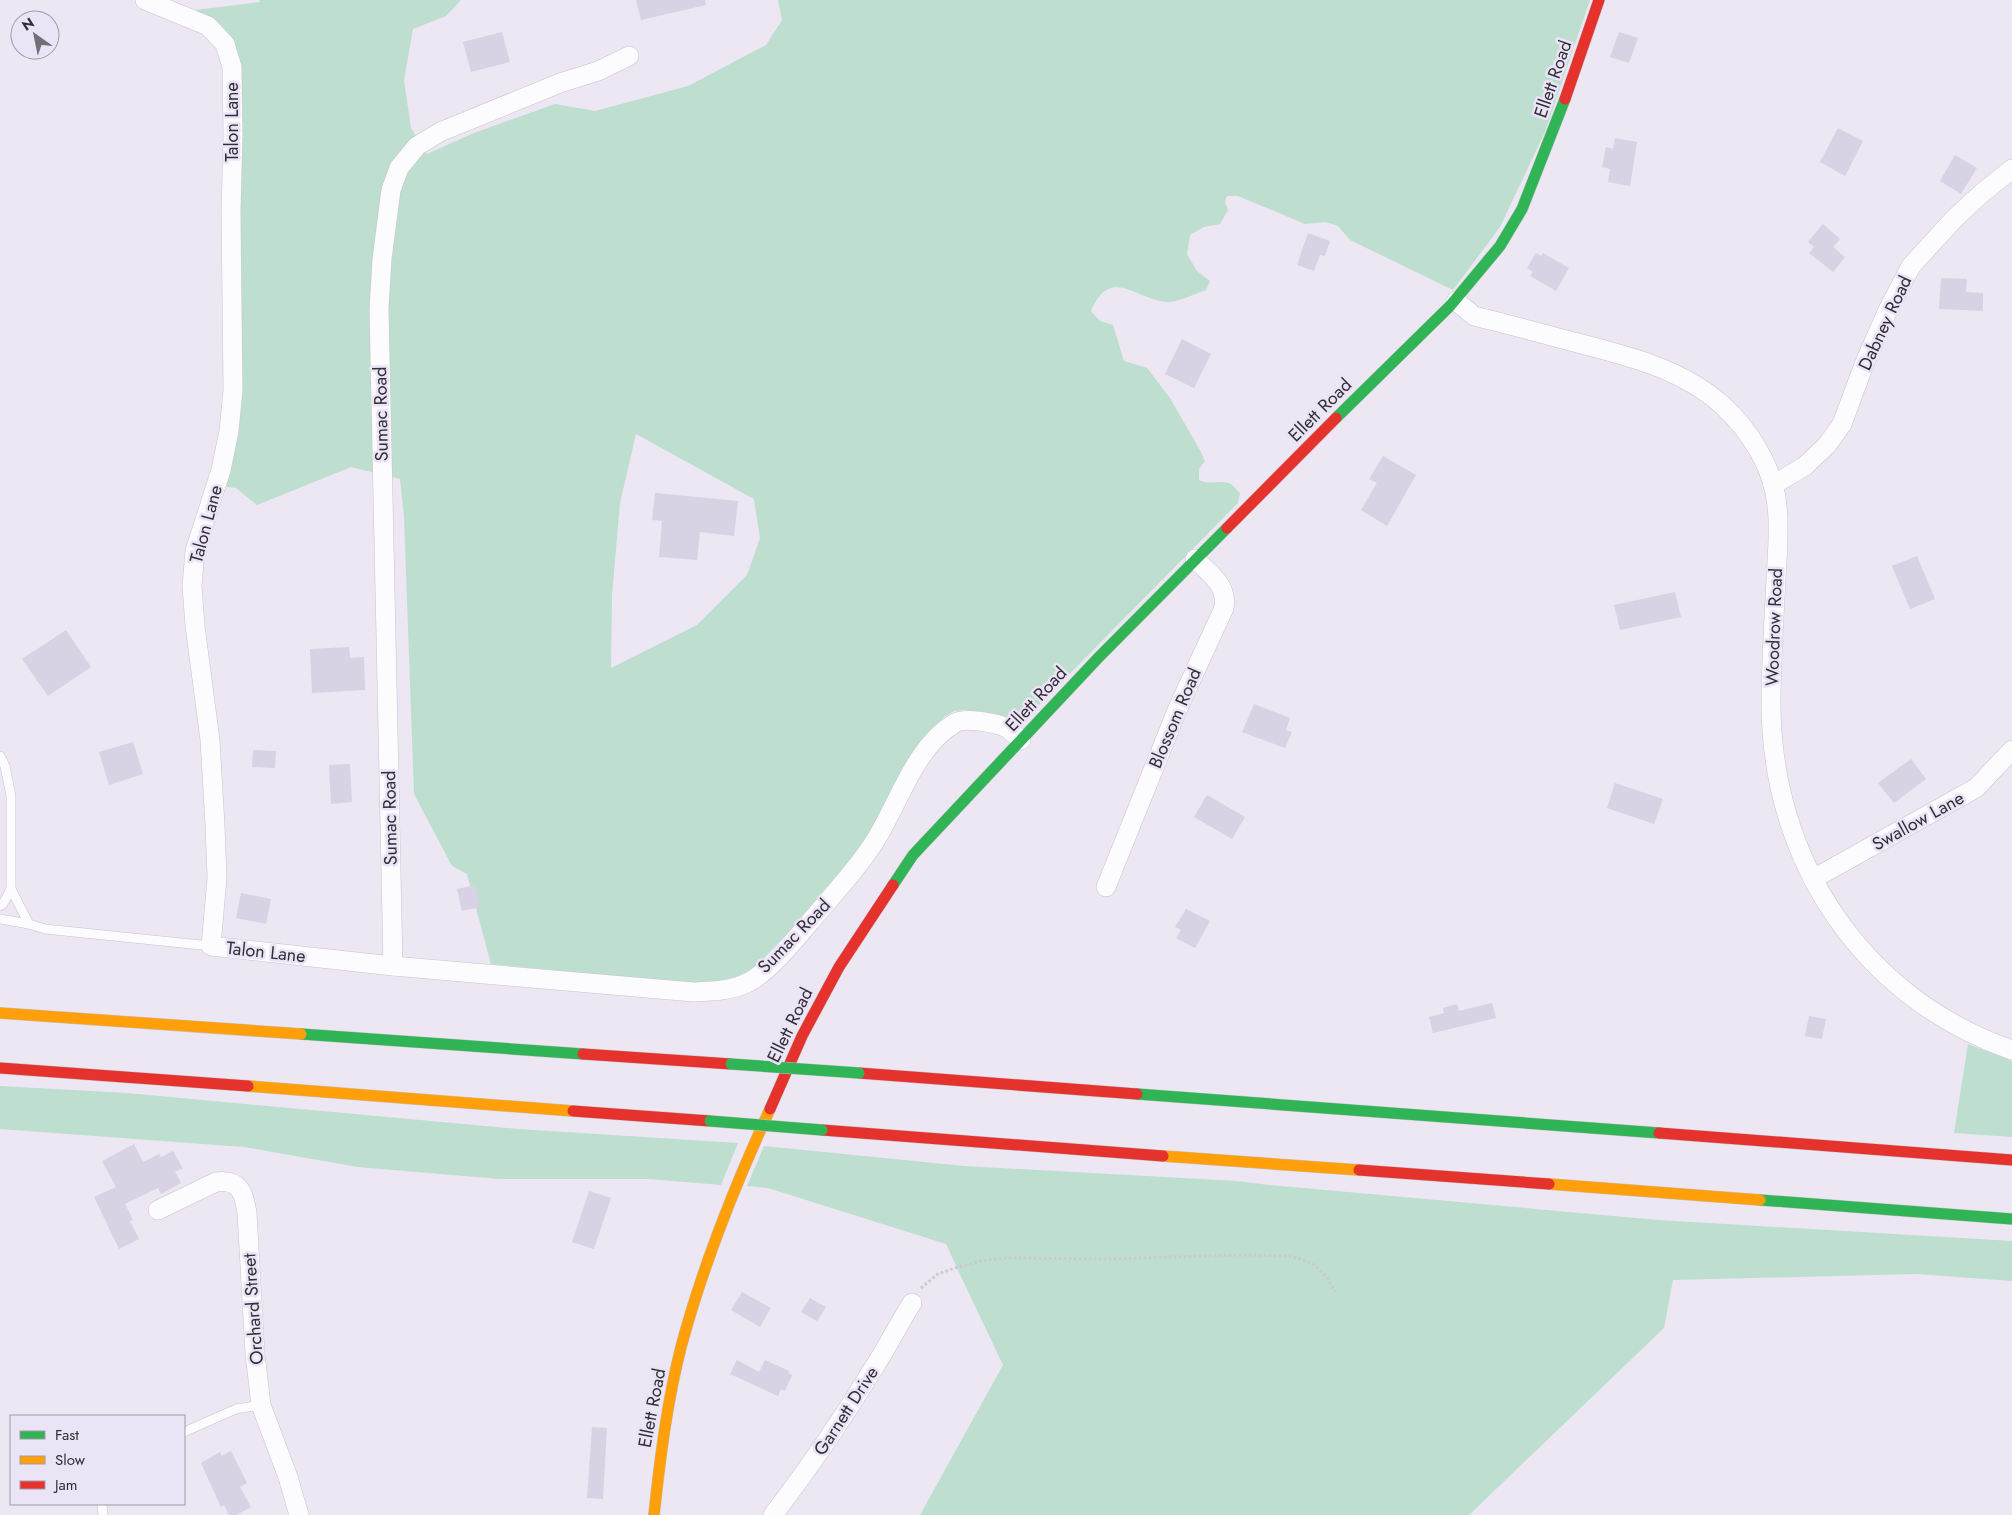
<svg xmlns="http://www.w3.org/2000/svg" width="2012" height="1515" viewBox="0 0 2012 1515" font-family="Jost,sans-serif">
<rect width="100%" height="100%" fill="#ece7f2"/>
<g fill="#beded0" fill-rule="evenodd">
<path d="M 259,0 L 461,0 L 446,16 L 413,29 L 404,80 L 411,128 L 427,154 L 474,133 L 555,104 L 595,111 L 688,86 L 766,45 L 782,20 L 778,0 L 1590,0 L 1545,132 L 1500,227 L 1453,290 L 1350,240 L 1338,226 L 1326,222 L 1305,224 L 1238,196 L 1227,196 L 1225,202 L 1228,210 L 1220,224 L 1204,227 L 1190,235 L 1187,254 L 1197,271 L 1210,281 L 1206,290 C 1197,293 1178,302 1169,302 C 1136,301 1111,264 1091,311 L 1100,321 L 1113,325 L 1124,361 L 1147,368 L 1170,398 L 1201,452 L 1205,461 L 1199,469 L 1199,480 C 1211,486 1222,479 1231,484 C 1234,486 1237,491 1240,493 L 1238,503 L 1030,714 L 1014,719 L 997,718 L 966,710 L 954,711 L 944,717 L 930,732 L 870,835 L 795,925 L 757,965 L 739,976 L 713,982 L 685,983 L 491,964 L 467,874 L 452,866 L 414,794 L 404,517 L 400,479 L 351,467 L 257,505 L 236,488 L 220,486 L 238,64 L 188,11 L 260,2 ZM 636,434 L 754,499 L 760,538 L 747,575 L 697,625 L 611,668 L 612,595 L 620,503 Z"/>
<path d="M 1968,1044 L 2012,1061 L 2012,1137 L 1954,1133 Z"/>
<path d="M 0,1086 L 127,1093 L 518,1129 L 738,1143 L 721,1185 L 649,1179 L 500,1179 L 358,1167 L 244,1147 L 0,1129 Z"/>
<path d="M 764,1146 L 964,1166 L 1237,1181 L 1269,1185 L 1658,1220 L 2012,1241 L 2012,1281 L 1916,1274 L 1673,1280 L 1664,1328 L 1469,1515 L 920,1515 L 1003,1365 L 964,1283 L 946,1244 L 768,1188 L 747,1186 Z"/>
</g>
<g fill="#d9d1e4">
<path d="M 636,0 L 705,0 L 706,5 L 641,20 Z"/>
<path d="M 502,32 L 510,62 L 471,72 L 463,42 Z"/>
<path d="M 1619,32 L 1638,38 L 1629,63 L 1610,57 Z"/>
<path d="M 1838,128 L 1863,141 L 1845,176 L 1820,162 Z"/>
<path d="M 1615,138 L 1637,142 L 1630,186 L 1608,182 L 1610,169 L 1602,167 L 1606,147 L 1613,149 Z"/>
<path d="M 1955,155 L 1977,168 L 1961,194 L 1940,181 Z"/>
<path d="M 1823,224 L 1840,239 L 1833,247 L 1845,257 L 1833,272 L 1809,253 L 1814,247 L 1808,242 Z"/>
<path d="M 1308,233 L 1330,241 L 1325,256 L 1320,255 L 1314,271 L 1297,265 Z"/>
<path d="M 1536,253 L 1541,256 L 1543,253 L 1569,268 L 1556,291 L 1530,276 L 1533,272 L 1527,268 Z"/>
<path d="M 1941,278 L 1967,279 L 1966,292 L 1983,293 L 1983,311 L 1939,309 Z"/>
<path d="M 1182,339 L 1211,354 L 1194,388 L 1165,374 Z"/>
<path d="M 1383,456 L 1416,475 L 1387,526 L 1361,510 L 1377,483 L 1369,479 Z"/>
<path d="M 655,493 L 738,501 L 734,536 L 700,532 L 697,560 L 659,557 L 662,521 L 652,520 Z"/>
<path d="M 1917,556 L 1935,599 L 1910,609 L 1892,566 Z"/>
<path d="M 1675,592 L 1681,617 L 1620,630 L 1614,605 Z"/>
<path d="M 66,630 L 91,667 L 48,696 L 22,659 Z"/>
<path d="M 349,647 L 350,658 L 364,657 L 365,690 L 312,693 L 310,649 Z"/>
<path d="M 1254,704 L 1290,718 L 1286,730 L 1292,732 L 1285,748 L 1242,732 Z"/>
<path d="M 133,742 L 143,774 L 109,785 L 99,752 Z"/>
<path d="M 253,750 L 276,751 L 275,768 L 252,767 Z"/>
<path d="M 1911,759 L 1926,779 L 1894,803 L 1878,783 Z"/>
<path d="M 350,764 L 352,802 L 331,804 L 329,765 Z"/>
<path d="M 1615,783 L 1663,799 L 1654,824 L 1607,808 Z"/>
<path d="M 1207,795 L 1245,817 L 1232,839 L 1194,817 Z"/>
<path d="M 475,885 L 480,907 L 462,911 L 457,889 Z"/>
<path d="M 241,893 L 271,899 L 266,924 L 236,918 Z"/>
<path d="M 1186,909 L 1210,921 L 1195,948 L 1176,938 L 1181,930 L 1175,927 Z"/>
<path d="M 1492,1003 L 1496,1018 L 1433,1033 L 1429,1017 L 1444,1013 L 1443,1008 L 1457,1004 L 1459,1011 Z"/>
<path d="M 1809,1016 L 1826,1019 L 1822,1039 L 1805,1036 Z"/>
<path d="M 134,1144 L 143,1162 L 159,1154 L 161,1157 L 173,1151 L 183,1169 L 175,1171 L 181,1183 L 161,1194 L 158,1188 L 125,1204 L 133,1220 L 130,1221 L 139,1239 L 119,1249 L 94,1197 L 116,1187 L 102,1161 Z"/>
<path d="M 589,1191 L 611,1198 L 594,1249 L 572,1242 Z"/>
<path d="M 742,1292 L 771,1308 L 760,1327 L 731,1310 Z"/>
<path d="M 810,1298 L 826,1307 L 817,1321 L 801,1312 Z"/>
<path d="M 737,1360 L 759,1372 L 765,1360 L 789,1371 L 788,1373 L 792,1375 L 785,1391 L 781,1389 L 778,1396 L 730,1374 Z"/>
<path d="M 592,1427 L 607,1428 L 603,1499 L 587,1498 Z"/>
<path d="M 231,1451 L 247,1483 L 240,1487 L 251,1507 L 237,1515 L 229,1515 L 224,1505 L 221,1507 L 201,1463 L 220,1452 L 222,1456 Z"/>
</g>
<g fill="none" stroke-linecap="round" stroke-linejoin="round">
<g stroke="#c7c4cc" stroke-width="10">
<g id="lane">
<path d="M 0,756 L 5,766 L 11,796 L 11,889 L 29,924"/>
<path d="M 0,906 L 3,904 L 11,889"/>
<path d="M 0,919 L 29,924 L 45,929 L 211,946"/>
<path d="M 184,1432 L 236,1409 L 261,1405"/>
<path d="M 102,1504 L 103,1515"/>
</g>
</g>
<g stroke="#c7c4cc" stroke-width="20">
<g id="street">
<path d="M 145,0 L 208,26 L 225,44 L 232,67 L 233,135 L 231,212 L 233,390 L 229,431 L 221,470 L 195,551 L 192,586 L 195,626 L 210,740 L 215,825 L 217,878 L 211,946 L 393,966 L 693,992 C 711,991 732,991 749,982 C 775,967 801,932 821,909 C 840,887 860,865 875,841 C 899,803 915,746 955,723 C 965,717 997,723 1007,728 C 1012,732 1017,736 1021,740"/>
<path d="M 1456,301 L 1474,316 C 1507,324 1540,333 1574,342 C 1625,355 1680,368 1721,404 C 1749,429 1774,468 1777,506 C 1780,531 1777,555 1776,579 C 1774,620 1771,662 1771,703 C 1771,860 1862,998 2012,1050"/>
<path d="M 1773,485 L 1805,466 L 1827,445 L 1842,424 L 1865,362 L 1888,310 L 1911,266 L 1955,218 L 1982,193 L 2012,169"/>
<path d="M 1813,879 L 1976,788 L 2012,750"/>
<path d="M 1106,887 L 1178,708 L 1224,608 C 1228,585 1210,574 1195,559"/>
<path d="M 393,966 L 379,309 L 382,259 L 391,190 L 399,168 L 417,146 L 440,132 L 560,83 L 598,71 L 629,56"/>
<path d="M 158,1210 L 216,1182 C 240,1179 244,1193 247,1213 L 255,1354 L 261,1405 L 288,1477 L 299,1515"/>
<path d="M 773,1515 C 809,1468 842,1420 873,1369 C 887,1348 898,1325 912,1303"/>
</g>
</g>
<g stroke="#c7c4cc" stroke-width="12">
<g id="fast">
<path d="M 1336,418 L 1450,306 L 1500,246 L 1522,209 L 1565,99"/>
<path d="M 893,885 L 913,855 L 1099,657 L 1227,528"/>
<path d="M 301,1034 L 583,1054"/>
<path d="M 1137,1094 L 1659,1133"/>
<path d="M 1760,1200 L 2012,1219"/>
</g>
</g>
<g stroke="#c7c4cc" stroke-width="12">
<g id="slow">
<path d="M 0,1013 L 301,1034"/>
<path d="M 248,1086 L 573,1111"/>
<path d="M 1163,1156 L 1359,1170"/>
<path d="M 1549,1184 L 1760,1200"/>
<path d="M 654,1515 C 660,1459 667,1402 681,1347 C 703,1265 735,1185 770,1109"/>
</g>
</g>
<g stroke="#c7c4cc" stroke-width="12">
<g id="jam">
<path d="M 1565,99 L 1599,0"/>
<path d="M 1227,528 L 1336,418"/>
<path d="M 583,1054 L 731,1064"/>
<path d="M 0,1068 L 248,1086"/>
<path d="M 859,1073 L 1137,1094"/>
<path d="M 770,1109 L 802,1036 L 839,967 L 893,885"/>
<path d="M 573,1111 L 710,1121"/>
<path d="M 822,1130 L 1163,1156"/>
<path d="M 1659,1133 L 2012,1160"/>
<path d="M 1359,1170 L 1549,1184"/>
</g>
</g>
<path stroke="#cccace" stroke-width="3" stroke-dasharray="2.5 2.5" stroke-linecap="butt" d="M 921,1288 L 938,1274 L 955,1268 L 981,1261 L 1006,1258 L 1109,1259 L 1238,1255 L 1288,1256 L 1301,1259 L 1314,1265 L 1327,1277 L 1335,1292"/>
<use href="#lane" stroke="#fcfbfd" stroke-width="9"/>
<use href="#street" stroke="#fcfbfd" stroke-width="19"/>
<use href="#fast" stroke="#30b455" stroke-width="11"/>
<use href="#slow" stroke="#ff9f0a" stroke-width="11"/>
<use href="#jam" stroke="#e5322d" stroke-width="11"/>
<g stroke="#c7c4ca" stroke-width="12" stroke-linecap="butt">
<g id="fast-bridge">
<path d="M 731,1064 L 859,1073"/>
<path d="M 710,1121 L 822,1130"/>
</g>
</g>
<use href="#fast-bridge" stroke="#30b455" stroke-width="11"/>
</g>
<g text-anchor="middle" stroke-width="5" stroke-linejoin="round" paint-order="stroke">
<g font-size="18" fill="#312e36" stroke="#ebe3f6">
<text transform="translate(1553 79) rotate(-71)" y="6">Ellett Road</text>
<text transform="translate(232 122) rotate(-90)" y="6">Talon Lane</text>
<text transform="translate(1885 323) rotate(-65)" y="6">Dabney Road</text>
<text transform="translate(1320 410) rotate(-45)" y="6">Ellett Road</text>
<text transform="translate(381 414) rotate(-91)" y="6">Sumac Road</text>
<text transform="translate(206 524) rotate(-75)" y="6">Talon Lane</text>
<text transform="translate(1774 627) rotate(-88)" y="6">Woodrow Road</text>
<text transform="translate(1036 699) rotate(-47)" y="6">Ellett Road</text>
<text transform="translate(1175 718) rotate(-67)" y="6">Blossom Road</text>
<text transform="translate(390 818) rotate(-91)" y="6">Sumac Road</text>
<text transform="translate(1918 821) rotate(-29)" y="6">Swallow Lane</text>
<text transform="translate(794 936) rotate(-46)" y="6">Sumac Road</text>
<text transform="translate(266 952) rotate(6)" y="6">Talon Lane</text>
<text transform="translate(790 1025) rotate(-64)" y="6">Ellett Road</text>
<text transform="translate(253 1309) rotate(-94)" y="6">Orchard Street</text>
<text transform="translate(652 1408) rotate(-79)" y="6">Ellett Road</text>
<text transform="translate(846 1411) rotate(-57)" y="6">Garnett Drive</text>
</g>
</g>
<rect x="10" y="1415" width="175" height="90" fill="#ebe3f6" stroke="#a19ba9"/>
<rect x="20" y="1431" width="25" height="8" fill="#30b455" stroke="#a19ba9"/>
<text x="55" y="1440" font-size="15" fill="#312e36">Fast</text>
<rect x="20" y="1456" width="25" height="8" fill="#ff9f0a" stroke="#a19ba9"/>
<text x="55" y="1465" font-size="15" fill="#312e36">Slow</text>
<rect x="20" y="1481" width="25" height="8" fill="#e5322d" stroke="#a19ba9"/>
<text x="55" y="1490" font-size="15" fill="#312e36">Jam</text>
<g transform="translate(35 35) rotate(327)"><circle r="24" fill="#ebe3f6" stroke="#a19ba9"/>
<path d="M0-4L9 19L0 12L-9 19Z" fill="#726f78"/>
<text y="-8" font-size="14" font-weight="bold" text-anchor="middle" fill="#312e36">N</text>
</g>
</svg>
